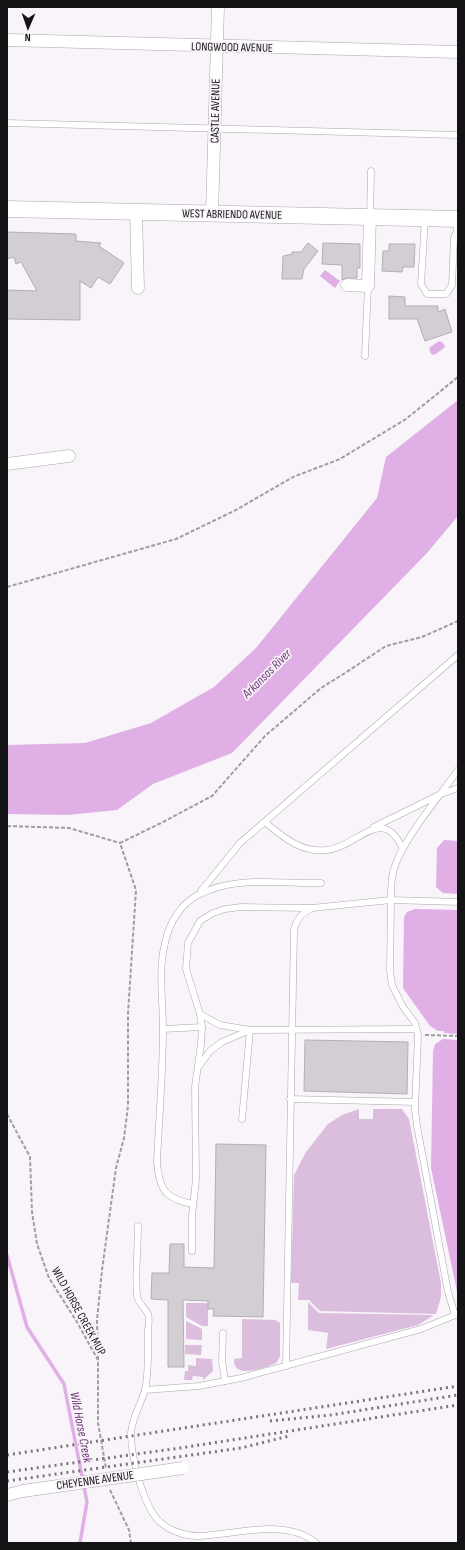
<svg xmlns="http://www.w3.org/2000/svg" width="465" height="1550" viewBox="0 0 465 1550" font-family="'Sofia Sans Condensed',sans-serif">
<rect width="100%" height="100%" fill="#f8f4f9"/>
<g fill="#dbbdde">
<path d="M 359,1109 L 359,1119 L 373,1119 L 373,1109 L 402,1109 L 409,1119 L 441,1283 L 441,1297 L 436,1314 L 320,1311 L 309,1300 L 298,1300 L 299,1283 L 291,1283 L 294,1175 L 306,1152 L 328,1124 L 342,1115 Z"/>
<path d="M 308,1302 L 319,1313 L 434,1315 L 418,1325 L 326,1349 L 328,1333 L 308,1330 Z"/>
<path d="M 186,1303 L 208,1303 L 208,1326 L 202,1326 L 186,1317 Z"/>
<path d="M 242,1319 L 275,1320 L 280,1323 L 280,1357 L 276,1363 C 266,1368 232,1380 234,1359 L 242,1358 Z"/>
<path d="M 186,1321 L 202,1329 L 202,1340 L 186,1339 Z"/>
<path d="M 185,1345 L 202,1345 L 201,1355 L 185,1354 Z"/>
<path d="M 196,1358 L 212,1359 L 213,1371 L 203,1380 L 203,1377 L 193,1376 L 192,1380 L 184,1380 L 185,1371 L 188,1371 L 188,1365 L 196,1366 Z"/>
</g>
<g fill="#e0afe6">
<path d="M 325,270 L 340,281 L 335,288 L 320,276 Z"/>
<path d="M 439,341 L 442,342 L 445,346 L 444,348 L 434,355 L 431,354 L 429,348 Z"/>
<path d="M 458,400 L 458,516 L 427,553 L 232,753 L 153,784 L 117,810 L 68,815 L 7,814 L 7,745 L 85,743 L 151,723 L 214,687 L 256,648 L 377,498 L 386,457 Z"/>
<path d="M 444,840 L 458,841 L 458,894 L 443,893 L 436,887 L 437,848 Z"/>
<path d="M 415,909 L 458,910 L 458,1034 L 444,1033 L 444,1031 L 438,1031 L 430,1026 L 403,988 L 404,917 L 407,912 Z"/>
<path d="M 443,1039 L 458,1040 L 458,1296 L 431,1168 L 433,1052 L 435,1044 Z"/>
</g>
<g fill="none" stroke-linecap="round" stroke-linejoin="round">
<path stroke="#e0afe6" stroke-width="3.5" d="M 7,1255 L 27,1327 L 64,1384 L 87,1502 L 80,1543"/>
</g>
<g fill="#d2ced3" stroke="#b2aeb3">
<path d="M 7,232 L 76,234 L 76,241 L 101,243 L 99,246 L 124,263 L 110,284 L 98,277 L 91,288 L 80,281 L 80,320 L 7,319 L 7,290 L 37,291 L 21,262 L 16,264 L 14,257 L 7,259 Z"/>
<path d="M 308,243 L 318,251 L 304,269 L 302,279 L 282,279 L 283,256 L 292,254 L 292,252 L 301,252 Z"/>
<path d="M 323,243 L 360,244 L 360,268 L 357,268 L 357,278 L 347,278 L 342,280 L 342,265 L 322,264 Z"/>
<path d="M 389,244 L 415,244 L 414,267 L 403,267 L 402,272 L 382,271 L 383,251 L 389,251 Z"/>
<path d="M 389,296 L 405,297 L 405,306 L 438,306 L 438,312 L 445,309 L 452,332 L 425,341 L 417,319 L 389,319 Z"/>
<path d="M 305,1040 L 408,1042 L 407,1094 L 304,1091 Z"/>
<path d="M 216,1144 L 266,1145 L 263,1317 L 213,1316 L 214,1309 L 208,1309 L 208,1301 L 183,1300 L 184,1367 L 168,1367 L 168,1300 L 151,1299 L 152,1273 L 169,1273 L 170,1244 L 184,1244 L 184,1267 L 214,1268 Z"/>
</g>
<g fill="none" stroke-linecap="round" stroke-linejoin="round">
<g stroke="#aaa6ab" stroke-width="7">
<g id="lane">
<path d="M 7,123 L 458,135"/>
<path d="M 370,216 L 371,171"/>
<path d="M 425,218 L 421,284 L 427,294 L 446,294 L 452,285 L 454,238 L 457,231 L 457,219"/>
<path d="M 365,356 L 368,286"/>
<path d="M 458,770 C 439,797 408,833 396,863 C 391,875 391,888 391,900 L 458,902"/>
<path d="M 265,822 C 283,837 301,853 327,850 C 358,847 382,803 403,849"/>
<path d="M 374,827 L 441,794 L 458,788"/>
<path d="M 201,891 L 240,843 L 458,655"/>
<path d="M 200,1014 L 220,1025 L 250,1030 L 242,1119"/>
<path d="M 163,1029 L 202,1027"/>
<path d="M 200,1065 L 210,1051 L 222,1042 L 250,1030 L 416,1029"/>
<path d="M 290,1099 L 415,1102"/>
<path d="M 193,1204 C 165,1199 159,1189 157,1162 C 159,1118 163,1073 163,1028 C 163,1001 158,970 165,943 C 169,924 180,904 198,895 C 236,875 280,884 321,883"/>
<path d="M 138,1226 C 138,1249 135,1273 137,1296 C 138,1303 145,1308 148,1314 C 150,1319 148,1327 148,1332 C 148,1351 149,1371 145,1390 C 141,1404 132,1418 131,1433 C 131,1456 142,1501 157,1519 C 167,1530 184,1536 198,1536 C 235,1535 286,1517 316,1543"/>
<path d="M 192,1251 L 192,1216 L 196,1179 L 195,1087 L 201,1044 L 202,1027 L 200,1014 L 186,969 L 188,943 L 200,921 L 213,913 L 225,909 L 241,907 L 311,908"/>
<path d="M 223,1333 L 222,1361 L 225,1381"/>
<path d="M 286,1366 L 294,930 C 297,918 301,914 312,908 L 391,900 L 390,971 L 392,985 L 403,1007 L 415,1023 L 418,1035 L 415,1109 L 417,1126 L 448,1292 L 455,1315"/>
<path d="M 145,1390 L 199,1386 L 241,1378 L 421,1329 L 458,1314"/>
</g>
</g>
<g stroke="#aaa6ab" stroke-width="13">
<g id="street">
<path d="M 7,40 L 458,52"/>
<path d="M 136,212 L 138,288"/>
<path d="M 212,214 L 218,7"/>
<path d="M 347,285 L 368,286 L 370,217"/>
<path d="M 7,464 L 69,456"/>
<path d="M 7,1495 L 23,1491"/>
</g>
</g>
<g stroke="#aaa6ab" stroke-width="17">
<path id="secondary" d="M 7,209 L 458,219"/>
</g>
<g stroke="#a09da1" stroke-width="2" stroke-dasharray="4 2" stroke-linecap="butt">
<path d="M 7,587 L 176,539 L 234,511 L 293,477 L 340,459 L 406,419 L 458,377"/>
<path d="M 7,826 L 69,828 L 120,843"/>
<path d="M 425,1035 L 458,1036"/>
<path d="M 7,1114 L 30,1157 L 32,1212 L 37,1244 L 49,1278 L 77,1322 L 98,1360 L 98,1423 L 106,1468"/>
<path d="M 98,1360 L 97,1320 L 102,1270 L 116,1168 L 124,1138 L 128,1106 L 128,1013 L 136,890 L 120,843 L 163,822 L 212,796 L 265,736 L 321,688 L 345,673 L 386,646 L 422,637 L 458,621"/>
<path d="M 110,1490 L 129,1530 L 131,1543"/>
</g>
<use href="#lane" stroke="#fff" stroke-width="6"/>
<use href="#street" stroke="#fff" stroke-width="12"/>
<use href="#secondary" stroke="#fff" stroke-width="16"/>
<g stroke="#787679" stroke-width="3" stroke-dasharray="2 4" stroke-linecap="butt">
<path d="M 270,1421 L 331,1415 L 458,1395"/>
<path d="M 7,1455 L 458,1386"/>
<path d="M 7,1472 L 180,1448 L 458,1405"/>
<path d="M 7,1481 L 241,1448 L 289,1436"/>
</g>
<g stroke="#aaa6ab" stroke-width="13" stroke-linecap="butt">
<path id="street-bridge" d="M 23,1491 L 183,1468"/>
</g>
<use href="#street-bridge" stroke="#fff" stroke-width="12"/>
</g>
<g text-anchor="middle" stroke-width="3.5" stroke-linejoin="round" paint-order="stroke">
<g font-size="12" fill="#141315" stroke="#f8f4f9">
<text transform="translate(232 47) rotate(1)" y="4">LONGWOOD AVENUE</text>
<text transform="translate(215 111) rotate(-89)" y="4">CASTLE AVENUE</text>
<text transform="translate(232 214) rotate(1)" y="4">WEST ABRIENDO AVENUE</text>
<text transform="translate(79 1311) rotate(61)" y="4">WILD HORSE CREEK MUP</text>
<text transform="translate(95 1480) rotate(-8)" y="4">CHEYENNE AVENUE</text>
</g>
<g font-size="13" font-style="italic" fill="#6c3374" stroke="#f8f4f9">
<text transform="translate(266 673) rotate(-45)" y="5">Arkansas River</text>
<text transform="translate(82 1427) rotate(79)" y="5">Wild Horse Creek</text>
</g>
</g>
<rect width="465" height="1550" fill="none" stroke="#141315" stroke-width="16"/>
<g transform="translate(28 28) rotate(182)" stroke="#f8f4f9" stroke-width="3" paint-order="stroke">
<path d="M0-3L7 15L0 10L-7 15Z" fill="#141315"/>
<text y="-6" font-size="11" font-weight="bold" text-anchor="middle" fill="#141315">N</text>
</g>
</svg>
